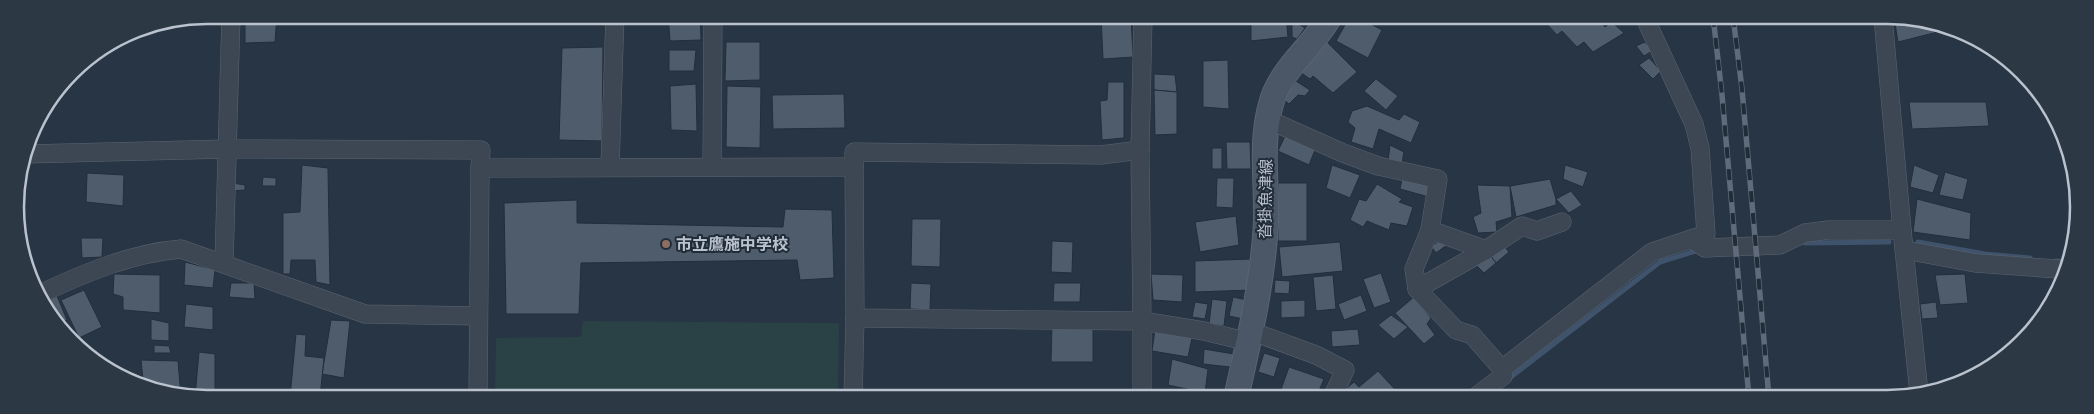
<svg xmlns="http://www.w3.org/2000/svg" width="2094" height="414" viewBox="0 0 2094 414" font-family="'Nunito Sans','Noto Sans JP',sans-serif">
<rect width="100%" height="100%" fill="#283544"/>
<path fill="#2a4245" d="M 583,321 L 839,323 L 838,398 L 495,398 L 496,338 L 581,337 Z"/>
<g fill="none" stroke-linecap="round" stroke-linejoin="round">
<g stroke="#3f536c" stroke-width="5">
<path d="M 1918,242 L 1985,254 L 2030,258"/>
<path d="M 1805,243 L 1889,242"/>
<path d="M 2056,261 L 2068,262"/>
<path d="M 1507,380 L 1660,262 L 1699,250"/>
</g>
</g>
<g fill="#4e5c6c" stroke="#232e3b">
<path d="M 245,15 L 277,15 L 275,42 L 245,43 Z"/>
<path d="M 668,15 L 700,15 L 701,40 L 670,41 Z"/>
<path d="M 1131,16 L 1133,57 L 1103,59 L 1101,17 Z"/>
<path d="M 1286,16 L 1288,37 L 1251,41 L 1251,19 Z"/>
<path d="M 1350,16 L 1356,16 L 1382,30 L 1368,58 L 1336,41 Z"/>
<path d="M 1389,16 L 1408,16 L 1409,25 L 1389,23 Z"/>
<path d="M 1549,16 L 1595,16 L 1605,27 L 1612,22 L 1624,33 L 1593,52 L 1584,42 L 1577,47 L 1562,31 L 1557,35 L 1544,21 Z"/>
<path d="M 1894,17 L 1912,17 L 1941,26 L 1942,31 L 1898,42 Z"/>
<path d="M 1292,20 L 1305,28 L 1297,39 L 1292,37 Z"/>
<path d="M 1326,41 L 1357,72 L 1333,93 L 1313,76 L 1310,79 L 1300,72 Z"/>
<path d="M 726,42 L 760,42 L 760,80 L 725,81 Z"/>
<path d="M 1645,42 L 1652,51 L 1644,56 L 1636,46 Z"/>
<path d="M 603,47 L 602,141 L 559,140 L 562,48 Z"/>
<path d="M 669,50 L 696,50 L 694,71 L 669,71 Z"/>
<path d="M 1649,58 L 1661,71 L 1653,79 L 1639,65 Z"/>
<path d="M 1228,60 L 1229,109 L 1203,107 L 1203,61 Z"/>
<path d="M 1154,74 L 1175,75 L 1177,92 L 1154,90 Z"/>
<path d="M 1376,79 L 1398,96 L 1386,110 L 1364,91 Z"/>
<path d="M 1296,81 L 1310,90 L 1305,96 L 1298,95 L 1289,104 L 1283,99 Z"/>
<path d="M 1108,82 L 1124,82 L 1124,138 L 1102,140 L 1100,101 L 1107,100 Z"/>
<path d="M 696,84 L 697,131 L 671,130 L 670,86 Z"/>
<path d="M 727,86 L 761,87 L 760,148 L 726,147 Z"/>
<path d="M 1154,90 L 1177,92 L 1177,134 L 1155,135 Z"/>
<path d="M 844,94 L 845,128 L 773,129 L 772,95 Z"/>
<path d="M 1909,102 L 1986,102 L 1989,126 L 1912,129 Z"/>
<path d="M 1367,106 L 1399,120 L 1404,114 L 1420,122 L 1411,143 L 1379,129 L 1373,149 L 1351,142 L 1355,128 L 1348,122 L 1352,111 Z"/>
<path d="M 1286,134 L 1315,150 L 1309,165 L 1278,151 Z"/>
<path d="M 1226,142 L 1250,142 L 1251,169 L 1227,169 Z"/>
<path d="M 1390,145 L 1404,152 L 1402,163 L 1388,161 Z"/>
<rect x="1212" y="148" width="10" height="21"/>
<path d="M 302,165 L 328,168 L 330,285 L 316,282 L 315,260 L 291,260 L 290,274 L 283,274 L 283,213 L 300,212 Z"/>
<path d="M 1332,165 L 1360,175 L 1350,198 L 1326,188 Z"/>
<path d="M 1565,165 L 1588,172 L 1583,187 L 1563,179 Z"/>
<path d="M 1914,165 L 1939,175 L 1933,193 L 1910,187 Z"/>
<path d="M 1945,172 L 1968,179 L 1963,200 L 1939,195 Z"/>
<path d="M 87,173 L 124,175 L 123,206 L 86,202 Z"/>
<path d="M 263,177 L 276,178 L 276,186 L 262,186 Z"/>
<path d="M 1217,178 L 1234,178 L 1233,208 L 1216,207 Z"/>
<path d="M 1402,179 L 1432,185 L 1429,197 L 1400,189 Z"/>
<path d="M 1550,179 L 1556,199 L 1556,205 L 1516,217 L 1510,186 Z"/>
<path d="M 232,183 L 245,185 L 245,190 L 232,191 Z"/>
<rect x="1278" y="183" width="29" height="58"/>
<path d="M 1377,184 L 1402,199 L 1399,202 L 1413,207 L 1407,226 L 1391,223 L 1389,230 L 1367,221 L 1363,227 L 1350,220 L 1359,199 L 1366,201 Z"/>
<path d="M 1477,185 L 1510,186 L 1512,217 L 1496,222 L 1497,232 L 1478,233 L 1473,217 L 1481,213 Z"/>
<path d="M 1571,191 L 1582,205 L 1569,213 L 1556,199 Z"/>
<path d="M 1917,199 L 1971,213 L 1970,240 L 1913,232 Z"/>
<path d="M 577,200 L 577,223 L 783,227 L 785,209 L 832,210 L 834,278 L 800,280 L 797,260 L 581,263 L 579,314 L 506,314 L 504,203 Z"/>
<path d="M 1236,216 L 1239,245 L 1200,252 L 1195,222 Z"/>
<path d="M 912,219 L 941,219 L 940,267 L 911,266 Z"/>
<path d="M 24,227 L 29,245 L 22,248 L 20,229 Z"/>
<path d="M 81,238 L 103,238 L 102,257 L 82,258 Z"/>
<path d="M 1441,240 L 1447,245 L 1436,253 L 1431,246 Z"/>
<path d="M 1052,241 L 1073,242 L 1072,273 L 1051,272 Z"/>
<path d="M 1340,242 L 1343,271 L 1282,277 L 1279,247 Z"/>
<path d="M 1504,246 L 1509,252 L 1496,263 L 1490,255 Z"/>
<path d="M 1490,255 L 1496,263 L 1484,273 L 1476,265 Z"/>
<path d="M 1250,259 L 1251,290 L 1195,292 L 1195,261 Z"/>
<path d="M 185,262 L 215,270 L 213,288 L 184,285 Z"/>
<path d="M 1381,273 L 1391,302 L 1374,308 L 1363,279 Z"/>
<path d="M 114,274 L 160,275 L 160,313 L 123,310 L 123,297 L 113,294 Z"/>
<path d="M 1151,274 L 1183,275 L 1182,302 L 1153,300 Z"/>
<path d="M 1965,274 L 1968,303 L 1940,305 L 1935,275 Z"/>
<path d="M 1333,275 L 1336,309 L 1316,311 L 1313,277 Z"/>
<path d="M 1275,280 L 1290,281 L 1289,294 L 1274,293 Z"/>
<path d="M 231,283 L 254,283 L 255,299 L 229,297 Z"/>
<path d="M 911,283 L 931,284 L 930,310 L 910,309 Z"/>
<path d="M 1054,283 L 1081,283 L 1080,302 L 1053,302 Z"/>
<path d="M 84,290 L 102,327 L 79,338 L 61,300 Z"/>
<path d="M 1361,295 L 1367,311 L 1344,320 L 1338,304 Z"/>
<path d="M 57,296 L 67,320 L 57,324 L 44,302 Z"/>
<path d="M 1233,297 L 1247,300 L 1243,319 L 1229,316 Z"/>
<path d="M 1414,297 L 1431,318 L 1427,324 L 1435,335 L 1424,344 L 1395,313 Z"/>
<path d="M 1212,299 L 1227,301 L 1224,326 L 1209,324 Z"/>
<path d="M 1305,300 L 1305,317 L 1281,318 L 1281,301 Z"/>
<path d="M 1195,302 L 1208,304 L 1205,319 L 1192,317 Z"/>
<path d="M 1936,302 L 1938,318 L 1922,319 L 1920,304 Z"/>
<path d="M 186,304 L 213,307 L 213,330 L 184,327 Z"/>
<path d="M 1391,315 L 1408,327 L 1394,339 L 1378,325 Z"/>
<path d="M 151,319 L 169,323 L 169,341 L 151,340 Z"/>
<path d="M 331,320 L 350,321 L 344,378 L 322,374 Z"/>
<path d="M 1052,325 L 1093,325 L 1093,362 L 1051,362 Z"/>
<path d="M 67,327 L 73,341 L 72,341 L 60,330 Z"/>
<path d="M 1358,329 L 1360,345 L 1332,347 L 1331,331 Z"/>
<path d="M 1155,330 L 1192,338 L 1188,357 L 1152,351 Z"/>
<path d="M 296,334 L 306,335 L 305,356 L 324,358 L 320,397 L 290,397 Z"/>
<path d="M 154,345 L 169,346 L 171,353 L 154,353 Z"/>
<path d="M 1204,349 L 1234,354 L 1230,367 L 1203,364 Z"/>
<path d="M 199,352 L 215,354 L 215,397 L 195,397 Z"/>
<path d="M 1264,353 L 1280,358 L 1274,377 L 1258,372 Z"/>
<path d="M 1172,359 L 1208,369 L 1205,393 L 1168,385 Z"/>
<path d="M 141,360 L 178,361 L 181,396 L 151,387 L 151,381 L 143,380 Z"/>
<path d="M 1289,367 L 1324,379 L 1316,398 L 1278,398 Z"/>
<path d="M 1378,371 L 1403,398 L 1335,398 L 1354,382 L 1359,387 Z"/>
<path d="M 1437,390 L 1444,398 L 1426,398 Z"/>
</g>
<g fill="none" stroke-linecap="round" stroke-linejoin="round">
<g stroke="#5b6571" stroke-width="19">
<g id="minor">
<path d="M 1143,16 L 1140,150 L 1142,321 L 1204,331 L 1249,342"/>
<path d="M 1644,16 L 1694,124 L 1700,148 L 1706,234 L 1691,239"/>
<path d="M 1267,124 L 1278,124 L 1343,153 L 1378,166 L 1438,179 L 1430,230 L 1414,269 L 1417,289 L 1456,330 L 1472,335 L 1502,369 L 1652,252 L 1691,239 L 1705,248 L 1780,245 L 1805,233 L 1828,230 L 1902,230 L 1883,17"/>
<path d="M 1140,150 L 1101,155 L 854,152 L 855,318 L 1142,321 L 1142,398"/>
<path d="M 26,154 L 227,149 L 481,150 L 480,168 L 854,167"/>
<path d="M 610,167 L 615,15"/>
<path d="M 712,167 L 713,15"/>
<path d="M 1430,230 L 1486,250 L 1522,226 L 1537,231 L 1562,222"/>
<path d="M 1902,230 L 1919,393"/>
<path d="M 1905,250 L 1975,263 L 2057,269 L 2065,272"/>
<path d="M 224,263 L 231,15"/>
<path d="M 1417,289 L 1486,250"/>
<path d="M 40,294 C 84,273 132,253 181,249 L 365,314 L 478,316"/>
<path d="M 1251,331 L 1316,355 L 1345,370 L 1332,398"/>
<path d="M 478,398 L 480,168"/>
<path d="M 853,398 L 855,318"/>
<path d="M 1474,398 L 1503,376 L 1502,369"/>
</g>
</g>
<g stroke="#5b6571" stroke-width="26">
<path id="secondary" d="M 1236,398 C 1249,340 1263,282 1266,222 C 1267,183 1260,142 1271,104 C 1280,69 1313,47 1330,16"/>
</g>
<use href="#minor" stroke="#3d4753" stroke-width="18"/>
<use href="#secondary" stroke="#4b5666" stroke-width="24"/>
<g stroke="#5f6b7a" stroke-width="5.5">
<g id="rail">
<path d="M 1713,16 L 1722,95 L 1749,398"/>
<path d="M 1733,16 L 1742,89 L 1769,398"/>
</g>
</g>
<use href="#rail" stroke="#212c39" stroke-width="4" stroke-dasharray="11" stroke-linecap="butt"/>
</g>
<circle fill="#8d6e63" stroke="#212c39" stroke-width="2" cx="666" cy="244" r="5"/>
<g text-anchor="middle" stroke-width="4" stroke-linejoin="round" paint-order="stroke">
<g font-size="16" fill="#bac2cd" stroke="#212c39">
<text transform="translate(1265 199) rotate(-89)" y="6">沓掛魚津線</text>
</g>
<g font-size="16" font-weight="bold" fill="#bac2cd" stroke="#212c39" text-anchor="start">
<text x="676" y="250">市立鷹施中学校</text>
</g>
</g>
<path d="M0 0H2094V414H0ZM207 24H1887A183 183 0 0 1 2070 207V207A183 183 0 0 1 1887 390H207A183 183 0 0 1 24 207V207A183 183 0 0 1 207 24Z" fill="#2d3845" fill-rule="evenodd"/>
<path fill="none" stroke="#bac2cd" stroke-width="2.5" d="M207 24H1887A183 183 0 0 1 2070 207V207A183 183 0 0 1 1887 390H207A183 183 0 0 1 24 207V207A183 183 0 0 1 207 24Z"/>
</svg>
